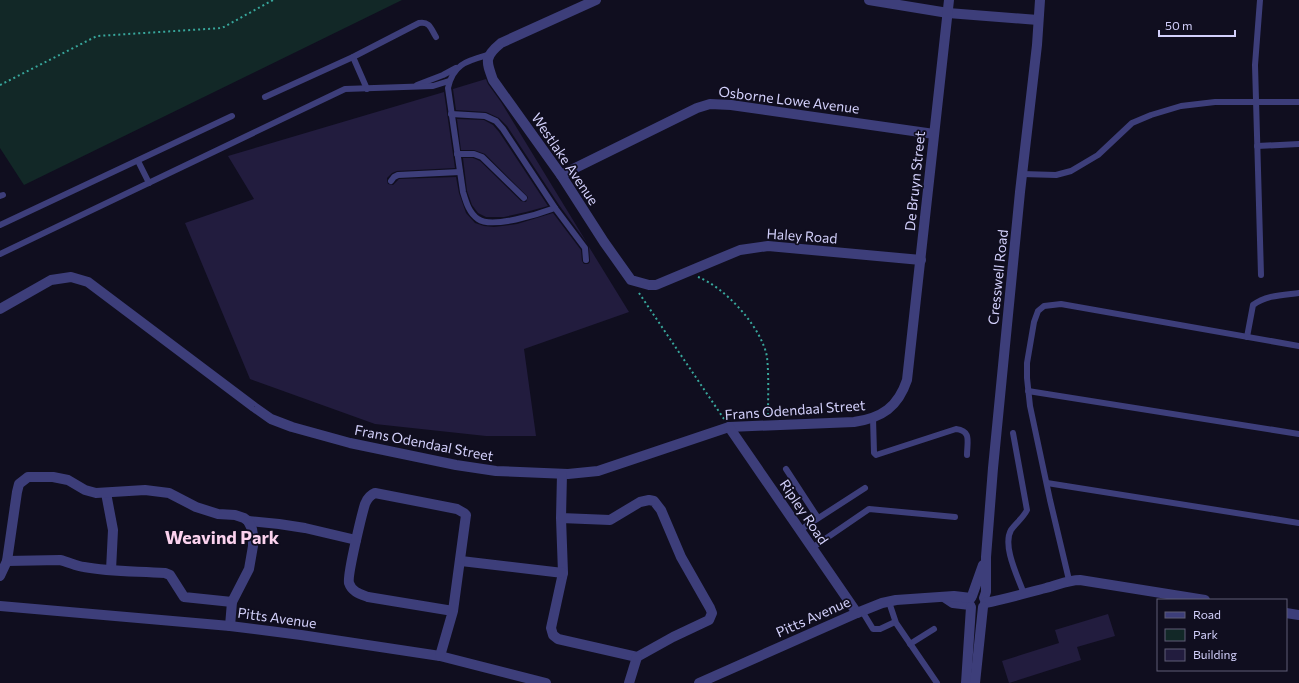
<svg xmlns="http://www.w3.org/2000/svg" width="1299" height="683" viewBox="0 0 1299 683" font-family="Commissioner,sans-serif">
<rect width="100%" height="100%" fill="#100e1f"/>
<path fill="#122827" d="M 0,0 L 402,0 L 24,185 L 0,148 Z"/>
<g fill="#221c3e">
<path d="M 486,79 L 488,84 L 501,102 L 587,243 L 559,205 L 507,126 L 499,118 L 486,112 L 456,110 L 453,89 Z"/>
<path d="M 444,92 L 455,168 L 397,171 L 392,173 L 387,178 L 387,181 L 388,184 L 393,185 L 399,179 L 456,177 L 459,193 L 466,213 L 475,223 L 484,226 L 494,227 L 517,224 L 553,213 L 581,250 L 582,261 L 584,264 L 588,264 L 590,262 L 589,247 L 629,312 L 524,349 L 536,436 L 486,436 L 375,424 L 250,379 L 185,223 L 254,199 L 228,156 Z"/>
<path d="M 457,119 L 484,120 L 493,125 L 499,132 L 548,206 L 526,212 L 504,217 L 486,217 L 478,213 L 472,205 L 467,191 L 463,158 L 473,158 L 480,161 L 521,201 L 526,202 L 528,197 L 485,154 L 474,150 L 461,150 Z"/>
<path d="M 1108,614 L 1115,636 L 1077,647 L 1081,660 L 1009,683 L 1002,661 L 1059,643 L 1055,630 Z"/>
</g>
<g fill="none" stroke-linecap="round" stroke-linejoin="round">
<g stroke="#38a79c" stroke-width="2" stroke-dasharray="2 3" stroke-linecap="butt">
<path d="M 0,85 L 97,36 L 222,28 L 273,0"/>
<path d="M 698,277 C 726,288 762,328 767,357 C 769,376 768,397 768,416"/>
<path d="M 639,293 L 724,419"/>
</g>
<g stroke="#3d3e7a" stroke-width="6">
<path d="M 1260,0 L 1255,65 L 1261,275"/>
<path d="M 488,55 C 467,61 453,64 448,88 L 463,192 C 466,202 469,213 478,219 C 492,229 539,214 555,208 L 585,248 L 586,260"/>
<path d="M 353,57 L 367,89"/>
<path d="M 417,85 L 443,75 L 456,68"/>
<path d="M 265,97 L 353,57 L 419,23 C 430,21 431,29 436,37"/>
<path d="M 451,114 L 485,116 L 496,121 L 503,129 L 555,208"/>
<path d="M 1257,146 L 1299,144"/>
<path d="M 457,154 L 474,154 L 482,157 L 524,198"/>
<path d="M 138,161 L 149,183"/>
<path d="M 1022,174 L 1056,175 L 1071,171 L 1098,155 L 1132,123 L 1151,115 L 1181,106 L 1215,102 L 1299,102"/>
<path d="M 391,181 L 394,177 L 398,175 L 460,172"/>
<path d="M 0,196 L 3,195"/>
<path d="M 0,225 L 232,116"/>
<path d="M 0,254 L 345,89 L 433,86 L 449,81"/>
<path d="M 1247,337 L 1253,305 C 1266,295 1283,295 1299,293"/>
<path d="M 1028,391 L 1299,434"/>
<path d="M 873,418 L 874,453 L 876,455 L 956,429 C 972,431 967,442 967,455"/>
<path d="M 1013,433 L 1027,510 C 1023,518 1016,523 1011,530 C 1002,546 1018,577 1024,594"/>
<path d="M 786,469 L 818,518"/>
<path d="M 1047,483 L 1299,523"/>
<path d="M 800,530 L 865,488"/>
<path d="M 812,548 L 869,509 L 955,517"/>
<path d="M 1069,580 L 1050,500 L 1030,406 L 1027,378 L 1027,363 L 1034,322 L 1038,311 L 1044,306 L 1061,304 L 1299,346"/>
<path d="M 889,602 L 896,623 L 937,683"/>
<path d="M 862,611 L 873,629 L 880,629 L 895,622"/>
<path d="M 910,644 L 934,629"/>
</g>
<g stroke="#3d3e7a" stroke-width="10">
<path d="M 596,0 L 501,43 C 484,57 486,61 493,80 L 561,175 L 604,242 L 631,280 L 649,285 L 656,285 L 740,250 L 768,246 L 921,260"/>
<path d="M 869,0 L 948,13 L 1038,20"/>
<path d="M 561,175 L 697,108 L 710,104 L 731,105 L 934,134"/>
<path d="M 0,309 L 51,280 L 71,277 L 88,282 L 254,407 L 271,419 L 292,427 L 350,443 L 456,465 L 496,471 L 568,474 L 598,471 L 729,427 L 854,422 C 882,418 898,407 907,380 L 949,0"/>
<path d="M 729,427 L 857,613"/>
<path d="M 106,493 L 113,530 L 111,570"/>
<path d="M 561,518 L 610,520 L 640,502 L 649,500 L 654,501 L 661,510 L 681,557 L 710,608 L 712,613 L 709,620 L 673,637 L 637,657 L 558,639 L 553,635 L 551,628 L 563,573 L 561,518 L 562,474"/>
<path d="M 248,521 L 279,524 L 305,528 L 356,540"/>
<path d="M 7,561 L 60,560 C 69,562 76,566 84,567 C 111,572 138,571 165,573 L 170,575 L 184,597 L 232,602"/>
<path d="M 461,561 L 563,573"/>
<path d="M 0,576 L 7,561 L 17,492 L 19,484 L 28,477 L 53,477 L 68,480 L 85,490 L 96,493 L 145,490 L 169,493 L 196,507 L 218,514 L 235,515 L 244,518 L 248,521 L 252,529 L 253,535 L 253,546 L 249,569 L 232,602 L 230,626"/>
<path d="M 972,596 L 983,565"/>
<path d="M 944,597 L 953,603 L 970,605"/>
<path d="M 984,598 L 986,592 L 986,557 L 993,468 L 1020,192 L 1037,45 L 1040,0"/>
<path d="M 985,603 C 1006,599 1026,593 1046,588 C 1058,585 1068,580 1080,580 L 1205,600"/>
<path d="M 0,606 L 230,626 L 301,635 L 440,656 L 546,683"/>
<path d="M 1286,613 L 1299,615"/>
<path d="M 440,656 L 453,611 L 466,515 L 464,513 L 457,509 L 375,493 C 370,495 367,499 365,504 C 362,514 347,575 349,583 C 352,592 360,594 368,597 L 453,611"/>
<path d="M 629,683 L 637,657"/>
<path d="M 699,683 L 857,613 L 882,603 L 896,600 L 954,596 L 971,598"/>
<path d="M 966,683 L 971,607"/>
<path d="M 975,683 L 983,607"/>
</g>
</g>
<g text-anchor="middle" stroke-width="3.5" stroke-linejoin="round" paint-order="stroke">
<g font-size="14" fill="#d3d0fb" stroke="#100e1f">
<text transform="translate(789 100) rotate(7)" y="5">Osborne Lowe Avenue</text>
<text transform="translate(565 159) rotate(56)" y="5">Westlake Avenue</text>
<text transform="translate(915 181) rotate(-84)" y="5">De Bruyn Street</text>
<text transform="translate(802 236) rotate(4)" y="5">Haley Road</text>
<text transform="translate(998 277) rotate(-84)" y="5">Cresswell Road</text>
<text transform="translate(795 410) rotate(-4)" y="5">Frans Odendaal Street</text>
<text transform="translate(424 443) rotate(11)" y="5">Frans Odendaal Street</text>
<text transform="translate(804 512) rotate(56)" y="5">Ripley Road</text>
<text transform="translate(813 617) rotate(-24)" y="5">Pitts Avenue</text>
<text transform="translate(277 618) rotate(8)" y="5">Pitts Avenue</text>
</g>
<g font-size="18" font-weight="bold" fill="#fbd2ee" stroke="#100e1f">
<text x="222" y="544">Weavind Park</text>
</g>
</g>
<rect x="1157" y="599" width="130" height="72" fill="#100e1f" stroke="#5e5c77"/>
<rect x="1165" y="612" width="20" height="6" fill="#3d3e7a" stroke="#5e5c77"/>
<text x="1193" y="619" font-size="12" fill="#d3d0fb">Road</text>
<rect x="1165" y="629" width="20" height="12" fill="#122827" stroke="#5e5c77"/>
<text x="1193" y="639" font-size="12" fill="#d3d0fb">Park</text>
<rect x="1165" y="649" width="20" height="12" fill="#221c3e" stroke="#5e5c77"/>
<text x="1193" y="659" font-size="12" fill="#d3d0fb">Building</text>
<path d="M1159 30v6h76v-6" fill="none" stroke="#d3d0fb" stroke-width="2"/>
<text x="1165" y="30" font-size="12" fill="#d3d0fb" stroke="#100e1f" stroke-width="3" paint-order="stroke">50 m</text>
</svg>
